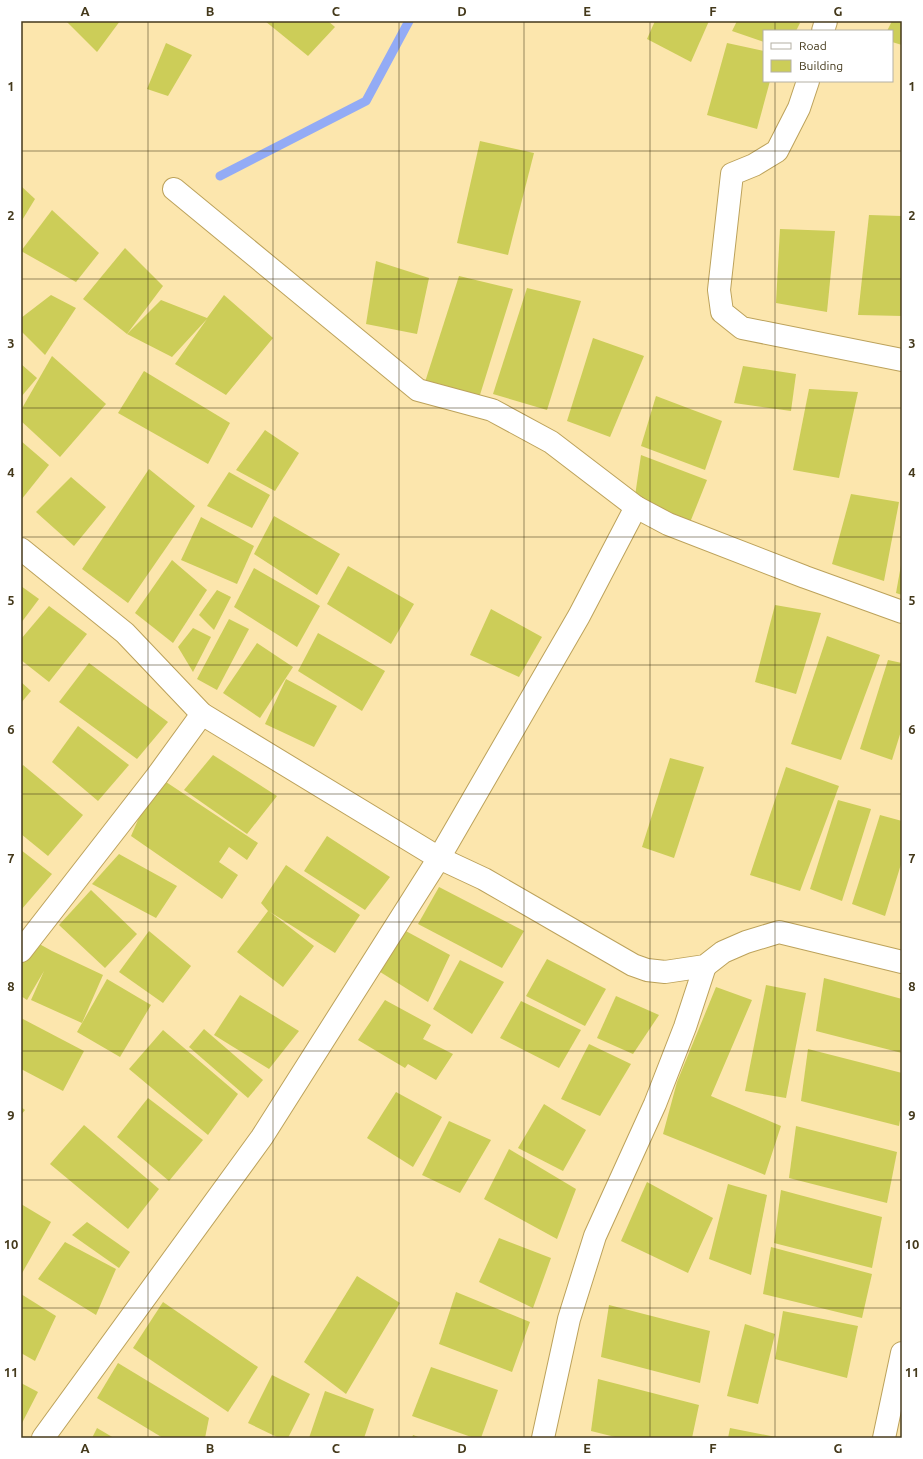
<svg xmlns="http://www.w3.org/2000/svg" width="923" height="1459" viewBox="0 0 923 1459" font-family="Ubuntu,sans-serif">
<rect width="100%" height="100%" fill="#fce6ad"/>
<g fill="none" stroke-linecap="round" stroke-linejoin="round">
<path stroke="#93abf5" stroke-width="9" d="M 220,176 L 366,101 L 409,21"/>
</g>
<g fill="#cccd58">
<path d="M 66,21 L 120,21 L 97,52 Z"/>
<path d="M 265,21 L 328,21 L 335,27 L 308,56 Z"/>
<path d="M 655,21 L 709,21 L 691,62 L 647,39 Z"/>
<path d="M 737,21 L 796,21 L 800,23 L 796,31 L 764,31 L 764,42 L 732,31 Z"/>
<path d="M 892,21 L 902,21 L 902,45 L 892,42 L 892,31 L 887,31 Z"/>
<path d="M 166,43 L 192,55 L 168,96 L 147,89 Z"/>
<path d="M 727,43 L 764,51 L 764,81 L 770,81 L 757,129 L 707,115 Z"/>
<path d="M 480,141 L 534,153 L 508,255 L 457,243 Z"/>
<path d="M 21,186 L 35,199 L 21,222 Z"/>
<path d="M 52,210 L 99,253 L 76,282 L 21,251 Z"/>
<path d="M 869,215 L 902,216 L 902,316 L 858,315 Z"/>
<path d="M 780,229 L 835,231 L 827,312 L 776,303 Z"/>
<path d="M 125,248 L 163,286 L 127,334 L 83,299 Z"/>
<path d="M 376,261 L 429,278 L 417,334 L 366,324 Z"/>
<path d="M 459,276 L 513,289 L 479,398 L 425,382 Z"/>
<path d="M 527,288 L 581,301 L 547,410 L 493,394 Z"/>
<path d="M 51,295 L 76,308 L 45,355 L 21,331 L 21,318 Z"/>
<path d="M 224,295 L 273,338 L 226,395 L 175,364 L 207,319 L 172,357 L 127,334 L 161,300 L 207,318 Z"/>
<path d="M 593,338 L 644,356 L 610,437 L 567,421 Z"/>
<path d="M 52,356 L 106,404 L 60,457 L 21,421 L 21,410 Z"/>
<path d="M 21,364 L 37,378 L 21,397 Z"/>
<path d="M 743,366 L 796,374 L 791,411 L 734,403 Z"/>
<path d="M 144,371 L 230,423 L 208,464 L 118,413 Z"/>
<path d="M 809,389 L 858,392 L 839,478 L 793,470 Z"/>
<path d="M 656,396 L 722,421 L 705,470 L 641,446 Z"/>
<path d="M 265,430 L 299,453 L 275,491 L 236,470 Z"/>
<path d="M 21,441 L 49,465 L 21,500 Z"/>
<path d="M 641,455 L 707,480 L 689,525 L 635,496 Z"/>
<path d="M 149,469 L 195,506 L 128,603 L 82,569 Z"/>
<path d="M 229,472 L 270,495 L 252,528 L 207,506 Z"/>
<path d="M 71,477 L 106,507 L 74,546 L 36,512 Z"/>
<path d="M 851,494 L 899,502 L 884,581 L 832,564 Z"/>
<path d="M 274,516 L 340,554 L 317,595 L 254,554 Z"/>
<path d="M 201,517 L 254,546 L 237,584 L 181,560 Z"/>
<path d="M 172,560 L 207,590 L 173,643 L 135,613 Z"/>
<path d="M 901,565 L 902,565 L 902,595 L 896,593 Z"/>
<path d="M 348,566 L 414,604 L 391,644 L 327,604 Z"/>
<path d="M 254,568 L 320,606 L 297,647 L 234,607 Z"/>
<path d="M 21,586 L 39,599 L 21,623 Z"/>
<path d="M 217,590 L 231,597 L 214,630 L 199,615 Z"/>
<path d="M 775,605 L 821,613 L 796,694 L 755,682 Z"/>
<path d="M 49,606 L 87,634 L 49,682 L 21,660 L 21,639 Z"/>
<path d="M 491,609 L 542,637 L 519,677 L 470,655 Z"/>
<path d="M 229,619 L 249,629 L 217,690 L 197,679 Z"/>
<path d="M 193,628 L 211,637 L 193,672 L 178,647 Z"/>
<path d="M 318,633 L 385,671 L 362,711 L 298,671 Z"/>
<path d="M 827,636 L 880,655 L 841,760 L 791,744 Z"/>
<path d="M 257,643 L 293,667 L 260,718 L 223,693 Z"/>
<path d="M 888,660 L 902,663 L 902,728 L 892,760 L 860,749 Z"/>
<path d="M 89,663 L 168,722 L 137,759 L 59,702 Z"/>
<path d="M 286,679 L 337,706 L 314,747 L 265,724 Z"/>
<path d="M 21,682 L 31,691 L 21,703 Z"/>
<path d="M 78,726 L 129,765 L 98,801 L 52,762 Z"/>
<path d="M 213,755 L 277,796 L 247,834 L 184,790 Z"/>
<path d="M 670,758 L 704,767 L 674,858 L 642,847 Z"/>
<path d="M 23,765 L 83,815 L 48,856 L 21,834 L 21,767 Z"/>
<path d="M 786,767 L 839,786 L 800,891 L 750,875 Z"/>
<path d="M 157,776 L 258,843 L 247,860 L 229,847 L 219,862 L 238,875 L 222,899 L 131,836 Z"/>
<path d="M 838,800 L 871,809 L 842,901 L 810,889 Z"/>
<path d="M 880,815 L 902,821 L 902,861 L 885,916 L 852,904 Z"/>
<path d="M 327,836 L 390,877 L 365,910 L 304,871 Z"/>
<path d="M 21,850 L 52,874 L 21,910 Z"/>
<path d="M 119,854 L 177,886 L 156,918 L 92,884 Z"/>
<path d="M 286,865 L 360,915 L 335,953 L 270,912 L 314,946 L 283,987 L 237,952 L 268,911 L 261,903 Z"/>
<path d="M 439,887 L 524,931 L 502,968 L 418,924 Z"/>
<path d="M 91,890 L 137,934 L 105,968 L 59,925 Z"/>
<path d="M 404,930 L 450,955 L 428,1002 L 377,970 Z"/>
<path d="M 149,931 L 191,966 L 163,1003 L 119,972 Z"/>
<path d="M 34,941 L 52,951 L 103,975 L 82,1023 L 31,1000 L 44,971 L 27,1000 L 21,996 L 21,963 Z"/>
<path d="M 547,959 L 606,989 L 585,1026 L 526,996 Z"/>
<path d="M 460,960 L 504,982 L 472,1034 L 433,1009 Z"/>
<path d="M 824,978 L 902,999 L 902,1053 L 816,1031 Z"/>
<path d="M 107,979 L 151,1005 L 120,1057 L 77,1032 Z"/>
<path d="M 766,985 L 806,993 L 786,1098 L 745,1091 Z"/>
<path d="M 716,987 L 752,1000 L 711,1096 L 781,1126 L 765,1175 L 663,1134 L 677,1082 Z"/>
<path d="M 240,995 L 299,1031 L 269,1069 L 214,1035 Z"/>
<path d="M 616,996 L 659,1015 L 633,1054 L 597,1038 Z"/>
<path d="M 385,1000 L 431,1025 L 423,1039 L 453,1054 L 436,1080 L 408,1064 L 405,1068 L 358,1040 Z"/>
<path d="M 521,1001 L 581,1030 L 559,1068 L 500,1038 Z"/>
<path d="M 21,1018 L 84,1051 L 63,1091 L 21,1069 Z"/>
<path d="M 204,1029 L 263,1080 L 248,1098 L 189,1047 Z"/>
<path d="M 163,1030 L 238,1094 L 208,1135 L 129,1069 Z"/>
<path d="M 589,1044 L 631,1064 L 600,1116 L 561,1099 Z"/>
<path d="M 808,1049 L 902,1073 L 902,1109 L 899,1126 L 801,1101 Z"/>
<path d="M 396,1092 L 442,1117 L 413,1167 L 367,1138 Z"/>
<path d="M 148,1098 L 203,1140 L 169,1181 L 117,1137 Z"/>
<path d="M 544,1104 L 586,1130 L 563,1171 L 518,1148 Z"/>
<path d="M 21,1107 L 25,1110 L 21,1115 Z"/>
<path d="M 449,1121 L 491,1140 L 460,1193 L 422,1175 Z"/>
<path d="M 84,1125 L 159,1189 L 128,1229 L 50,1164 Z"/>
<path d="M 796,1126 L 897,1152 L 887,1203 L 789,1178 Z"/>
<path d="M 509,1149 L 576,1189 L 557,1239 L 484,1199 Z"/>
<path d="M 647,1182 L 713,1218 L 688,1273 L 621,1241 Z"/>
<path d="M 728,1184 L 767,1195 L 751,1275 L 709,1259 Z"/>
<path d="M 781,1190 L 882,1217 L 872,1268 L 774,1243 Z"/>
<path d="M 21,1204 L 51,1222 L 21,1275 Z"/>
<path d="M 87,1222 L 130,1252 L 119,1268 L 72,1235 Z"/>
<path d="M 499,1238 L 551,1258 L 533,1308 L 479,1282 Z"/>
<path d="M 65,1242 L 116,1269 L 96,1315 L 38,1279 Z"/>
<path d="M 771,1247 L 872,1274 L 862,1318 L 763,1294 Z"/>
<path d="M 357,1276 L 400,1303 L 346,1394 L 304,1362 Z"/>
<path d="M 456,1292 L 530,1322 L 512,1372 L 439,1344 Z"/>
<path d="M 21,1294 L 56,1316 L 35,1361 L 21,1353 Z"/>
<path d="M 163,1302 L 258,1367 L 228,1412 L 133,1348 Z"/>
<path d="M 609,1305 L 710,1331 L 700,1383 L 601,1357 Z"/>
<path d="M 783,1311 L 858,1326 L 847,1378 L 775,1359 Z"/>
<path d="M 745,1324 L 775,1334 L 758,1404 L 727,1396 Z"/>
<path d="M 118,1363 L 209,1418 L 205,1438 L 163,1438 L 97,1398 Z"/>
<path d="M 431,1367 L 498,1390 L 481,1438 L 474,1438 L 412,1416 Z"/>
<path d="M 272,1375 L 310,1394 L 288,1438 L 279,1438 L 248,1423 Z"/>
<path d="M 598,1379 L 699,1405 L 692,1438 L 619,1438 L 591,1431 Z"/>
<path d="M 21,1383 L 38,1392 L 21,1425 Z"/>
<path d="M 325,1391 L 374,1409 L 364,1438 L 309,1438 Z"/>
<path d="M 97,1428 L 114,1438 L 92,1438 Z"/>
<path d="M 730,1428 L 776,1437 L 775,1438 L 728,1438 Z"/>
<path d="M 413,1435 L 421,1438 L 412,1438 Z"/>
</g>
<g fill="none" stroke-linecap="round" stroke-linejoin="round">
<g stroke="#bca25b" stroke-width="24">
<g id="minor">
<path d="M 823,31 L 826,21"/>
<path d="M 808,81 L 799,108 L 777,151 L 754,165 L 732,174 L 719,290 L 722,312 L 742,328 L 902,360"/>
<path d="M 174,189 L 418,390 L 492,410 L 551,442 L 636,507 L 668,524 L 805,577 L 902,612"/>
<path d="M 21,549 L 125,633 L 202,714 L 439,858 L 484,879 L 633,965 L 647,970 L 665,972 L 705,966 L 723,952 L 746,942 L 779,932 L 902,962"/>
<path d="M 21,951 L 157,776 L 202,714"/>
<path d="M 43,1438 L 262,1137 L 439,858 L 579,616 L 636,507"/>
<path d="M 543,1438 L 569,1319 L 595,1236 L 655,1104 L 685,1027 L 705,966"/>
<path d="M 884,1438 L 902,1353"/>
</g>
</g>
<use href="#minor" stroke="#fff" stroke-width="22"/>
</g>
<path fill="none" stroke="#44391b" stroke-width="1" stroke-opacity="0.55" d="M 148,21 L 148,1438M 273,21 L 273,1438M 399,21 L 399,1438M 524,21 L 524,1438M 650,21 L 650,1438M 775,21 L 775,31M 775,81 L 775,1438M 21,151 L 902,151M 21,279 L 902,279M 21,408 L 902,408M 21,537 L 902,537M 21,665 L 902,665M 21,794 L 902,794M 21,922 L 902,922M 21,1051 L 902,1051M 21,1180 L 902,1180M 21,1308 L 902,1308"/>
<rect width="923" height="1459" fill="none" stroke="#ffffff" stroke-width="44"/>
<rect x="763" y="30" width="130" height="52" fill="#ffffff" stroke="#b4b0a4"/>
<rect x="771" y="43" width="20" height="6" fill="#ffffff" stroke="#b4b0a4"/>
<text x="799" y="50" font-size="12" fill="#44391b">Road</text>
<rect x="771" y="60" width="20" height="12" fill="#cccd58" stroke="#b4b0a4"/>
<text x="799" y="70" font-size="12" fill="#44391b">Building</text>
<rect x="22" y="22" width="879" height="1415" fill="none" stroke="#44391b" stroke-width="1.5"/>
<g font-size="13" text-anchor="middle" font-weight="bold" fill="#44391b">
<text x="85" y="16">A</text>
<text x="210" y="16">B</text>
<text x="336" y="16">C</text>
<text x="462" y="16">D</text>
<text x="587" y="16">E</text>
<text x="713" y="16">F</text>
<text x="838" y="16">G</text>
<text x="11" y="91">1</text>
<text x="912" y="91">1</text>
<text x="11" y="220">2</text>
<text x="912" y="220">2</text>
<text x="11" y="348">3</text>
<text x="912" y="348">3</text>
<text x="11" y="477">4</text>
<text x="912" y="477">4</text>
<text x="11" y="605">5</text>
<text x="912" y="605">5</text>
<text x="11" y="734">6</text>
<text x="912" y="734">6</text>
<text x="11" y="863">7</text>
<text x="912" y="863">7</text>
<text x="11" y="991">8</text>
<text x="912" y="991">8</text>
<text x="11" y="1120">9</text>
<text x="912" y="1120">9</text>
<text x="11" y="1249">10</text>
<text x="912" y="1249">10</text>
<text x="11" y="1377">11</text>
<text x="912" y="1377">11</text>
<text x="85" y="1453">A</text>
<text x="210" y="1453">B</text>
<text x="336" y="1453">C</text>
<text x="462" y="1453">D</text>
<text x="587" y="1453">E</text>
<text x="713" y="1453">F</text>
<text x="838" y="1453">G</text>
</g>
</svg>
